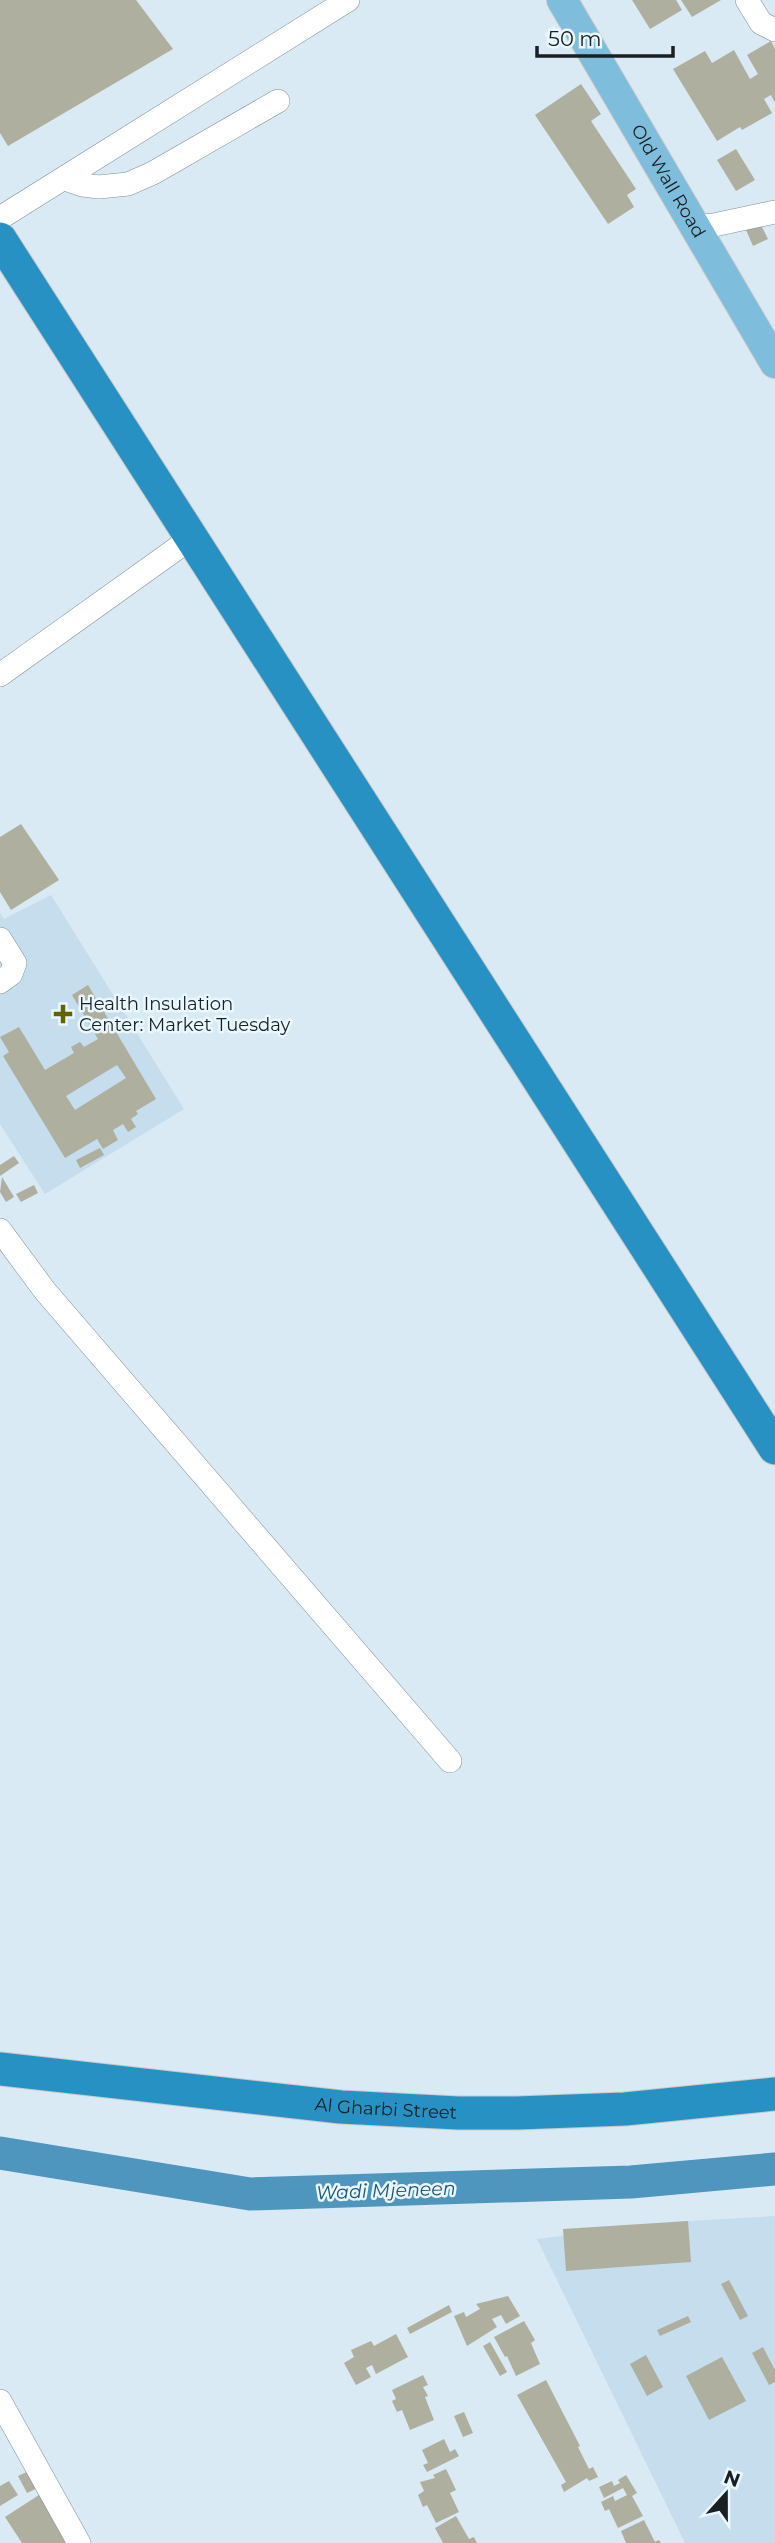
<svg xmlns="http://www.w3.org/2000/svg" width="775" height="2543" viewBox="0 0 775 2543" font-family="Montserrat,sans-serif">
<rect width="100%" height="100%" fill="#d9eaf4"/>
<g fill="#c5ddec">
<path d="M 51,895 L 184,1109 L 45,1194 L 0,1124 L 0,913 L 4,919 Z"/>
<path d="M 775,2216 L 775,2543 L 685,2543 L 537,2239 L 688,2221 Z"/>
</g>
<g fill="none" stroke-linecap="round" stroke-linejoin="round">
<path stroke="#4e96be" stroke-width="33" d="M 0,2153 L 250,2194 L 631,2182 L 775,2169"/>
</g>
<g fill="#aeaf9f" fill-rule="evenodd">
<path d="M 0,0 L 136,0 L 173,49 L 8,146 L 0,133 Z"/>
<path d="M 632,0 L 676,0 L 682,10 L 650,29 Z"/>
<path d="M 681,0 L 721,0 L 692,17 Z"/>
<path d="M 771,41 L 775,49 L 775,103 L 771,95 L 764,99 L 772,113 L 742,130 L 740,127 L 717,141 L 673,69 L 705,51 L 712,63 L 734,50 L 750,79 L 758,74 L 747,55 Z"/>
<path d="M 581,84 L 601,114 L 591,121 L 636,189 L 627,195 L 634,207 L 608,224 L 535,115 Z"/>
<path d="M 736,149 L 755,180 L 736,191 L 717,160 Z"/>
<path d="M 760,223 L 768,239 L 753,246 L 746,230 Z"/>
<path d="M 21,824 L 59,880 L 11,910 L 0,892 L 0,837 Z"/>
<path d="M 88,985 L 156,1099 L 136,1111 L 138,1114 L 131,1119 L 136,1127 L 128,1132 L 123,1124 L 113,1130 L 118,1140 L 103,1149 L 97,1139 L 65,1158 L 3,1056 L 9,1052 L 0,1037 L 19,1027 L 45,1070 L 74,1053 L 71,1047 L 80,1042 L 84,1047 L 98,1039 L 72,995 ZM 117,1065 L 126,1078 L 75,1110 L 66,1096 Z"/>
<path d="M 100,1148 L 104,1155 L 80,1168 L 76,1160 Z"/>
<path d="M 14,1156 L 19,1163 L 0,1176 L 0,1165 Z"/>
<path d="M 2,1177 L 14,1197 L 6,1202 L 0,1192 Z"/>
<path d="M 34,1185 L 38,1193 L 21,1202 L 16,1194 Z"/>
<path d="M 688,2221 L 691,2262 L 566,2271 L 563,2229 Z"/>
<path d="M 729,2280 L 748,2316 L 740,2320 L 721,2284 Z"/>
<path d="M 508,2296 L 520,2316 L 506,2324 L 501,2315 L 492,2319 L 497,2327 L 467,2346 L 454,2316 L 464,2312 L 466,2317 L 480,2309 L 476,2304 Z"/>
<path d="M 449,2305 L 452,2312 L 410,2334 L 407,2328 Z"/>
<path d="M 688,2316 L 691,2322 L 660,2336 L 657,2330 Z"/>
<path d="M 524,2321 L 535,2340 L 531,2343 L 540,2364 L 516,2376 L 507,2356 L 505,2357 L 494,2337 Z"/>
<path d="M 396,2334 L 408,2357 L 376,2374 L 372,2365 L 366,2368 L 371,2377 L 356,2385 L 344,2363 L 354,2357 L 351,2350 L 371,2341 L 374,2346 Z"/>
<path d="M 490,2342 L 507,2372 L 500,2376 L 483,2346 Z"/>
<path d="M 763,2347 L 775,2370 L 775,2382 L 769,2385 L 752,2353 Z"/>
<path d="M 646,2355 L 663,2387 L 647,2396 L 630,2364 Z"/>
<path d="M 722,2357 L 746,2401 L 709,2420 L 686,2376 Z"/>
<path d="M 423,2375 L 428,2385 L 423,2387 L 428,2396 L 425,2397 L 434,2420 L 410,2430 L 402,2410 L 397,2412 L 392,2401 L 396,2399 L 392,2390 Z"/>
<path d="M 546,2380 L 580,2446 L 578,2447 L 589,2469 L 593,2467 L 598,2477 L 589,2481 L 587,2478 L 564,2492 L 561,2485 L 566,2482 L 517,2395 Z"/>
<path d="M 464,2412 L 473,2433 L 463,2437 L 454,2416 Z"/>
<path d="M 444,2439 L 450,2452 L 455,2449 L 459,2456 L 427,2472 L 423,2465 L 428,2463 L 422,2450 Z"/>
<path d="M 33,2469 L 42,2486 L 27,2493 L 18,2476 Z"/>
<path d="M 446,2469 L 456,2490 L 450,2493 L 459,2512 L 436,2523 L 427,2505 L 423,2507 L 418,2495 L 424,2491 L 420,2482 L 435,2478 L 433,2475 Z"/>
<path d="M 626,2475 L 637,2493 L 632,2496 L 643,2516 L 618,2528 L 609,2509 L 605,2511 L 601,2502 L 613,2496 L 615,2501 L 627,2495 L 623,2488 L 604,2498 L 599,2487 L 612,2481 L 614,2486 L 620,2483 L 618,2480 Z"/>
<path d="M 9,2481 L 18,2495 L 0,2506 L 0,2486 Z"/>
<path d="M 42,2493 L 72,2539 L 66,2543 L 22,2543 L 5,2517 Z"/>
<path d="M 456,2516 L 469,2539 L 474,2537 L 477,2543 L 443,2543 L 435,2528 Z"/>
<path d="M 644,2520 L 655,2542 L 659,2540 L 661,2543 L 626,2543 L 621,2531 Z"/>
</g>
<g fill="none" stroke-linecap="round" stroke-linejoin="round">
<g stroke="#808f99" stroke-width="24">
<g id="minor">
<path d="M 747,0 L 761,23 L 775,30"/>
<path d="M 65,179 L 83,185 L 99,187 L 128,184 L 153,173 L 278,101"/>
<path d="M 0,218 L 348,0"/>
<path d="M 695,226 L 714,225 L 775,212"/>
<path d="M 0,675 L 190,539"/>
<path d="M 0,939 L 15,963 L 11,974 L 0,982"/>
<path d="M 0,1230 L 45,1291 L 450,1761"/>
<path d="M 0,2401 L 79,2543"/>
</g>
</g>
<g stroke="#c8c9ca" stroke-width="32">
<g id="major">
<path id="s1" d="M 562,0 L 775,363"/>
</g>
</g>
<g stroke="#c8c9ca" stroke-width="35">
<g id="highway">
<path d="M 0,239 L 775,1448"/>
<path id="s2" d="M 0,2069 L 341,2107 L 458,2113 L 517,2113 L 625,2109 L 775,2094"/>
</g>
</g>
<use href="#minor" stroke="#fff" stroke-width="23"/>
<use href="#major" stroke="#7ebddb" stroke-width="30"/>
<use href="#highway" stroke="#2891c3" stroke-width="33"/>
</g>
<path fill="#616501" stroke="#e9f7ff" stroke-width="2.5" d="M59.5 1003.5h7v7h7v7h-7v7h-7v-7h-7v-7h7z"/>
<g text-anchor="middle" stroke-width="5" stroke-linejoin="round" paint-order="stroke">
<g font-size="18" fill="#191f22" stroke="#e9f7ff">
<text dy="6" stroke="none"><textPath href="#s1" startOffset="210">Old Wall Road</textPath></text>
<text dy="6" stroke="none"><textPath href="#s2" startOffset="388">Al Gharbi Street</textPath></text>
</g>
<g font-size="18" fill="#191f22" stroke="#e9f7ff" text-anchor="start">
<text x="79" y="1010">Health Insulation<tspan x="79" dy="21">Center: Market Tuesday</tspan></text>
</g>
<g font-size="19" font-style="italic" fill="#205874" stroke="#e9f7ff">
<text transform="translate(386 2190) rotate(-2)" y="7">Wadi Mjeneen</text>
</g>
</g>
<g transform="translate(726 2494) rotate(21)" stroke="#e9f7ff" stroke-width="5" paint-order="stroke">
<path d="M0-5L12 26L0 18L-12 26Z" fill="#191f22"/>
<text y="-10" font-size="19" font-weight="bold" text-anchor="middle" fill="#191f22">N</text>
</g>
<path d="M537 46v10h136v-10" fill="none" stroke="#191f22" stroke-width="3.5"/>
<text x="548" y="46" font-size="21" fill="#191f22" stroke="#e9f7ff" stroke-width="5" paint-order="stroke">50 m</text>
</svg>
